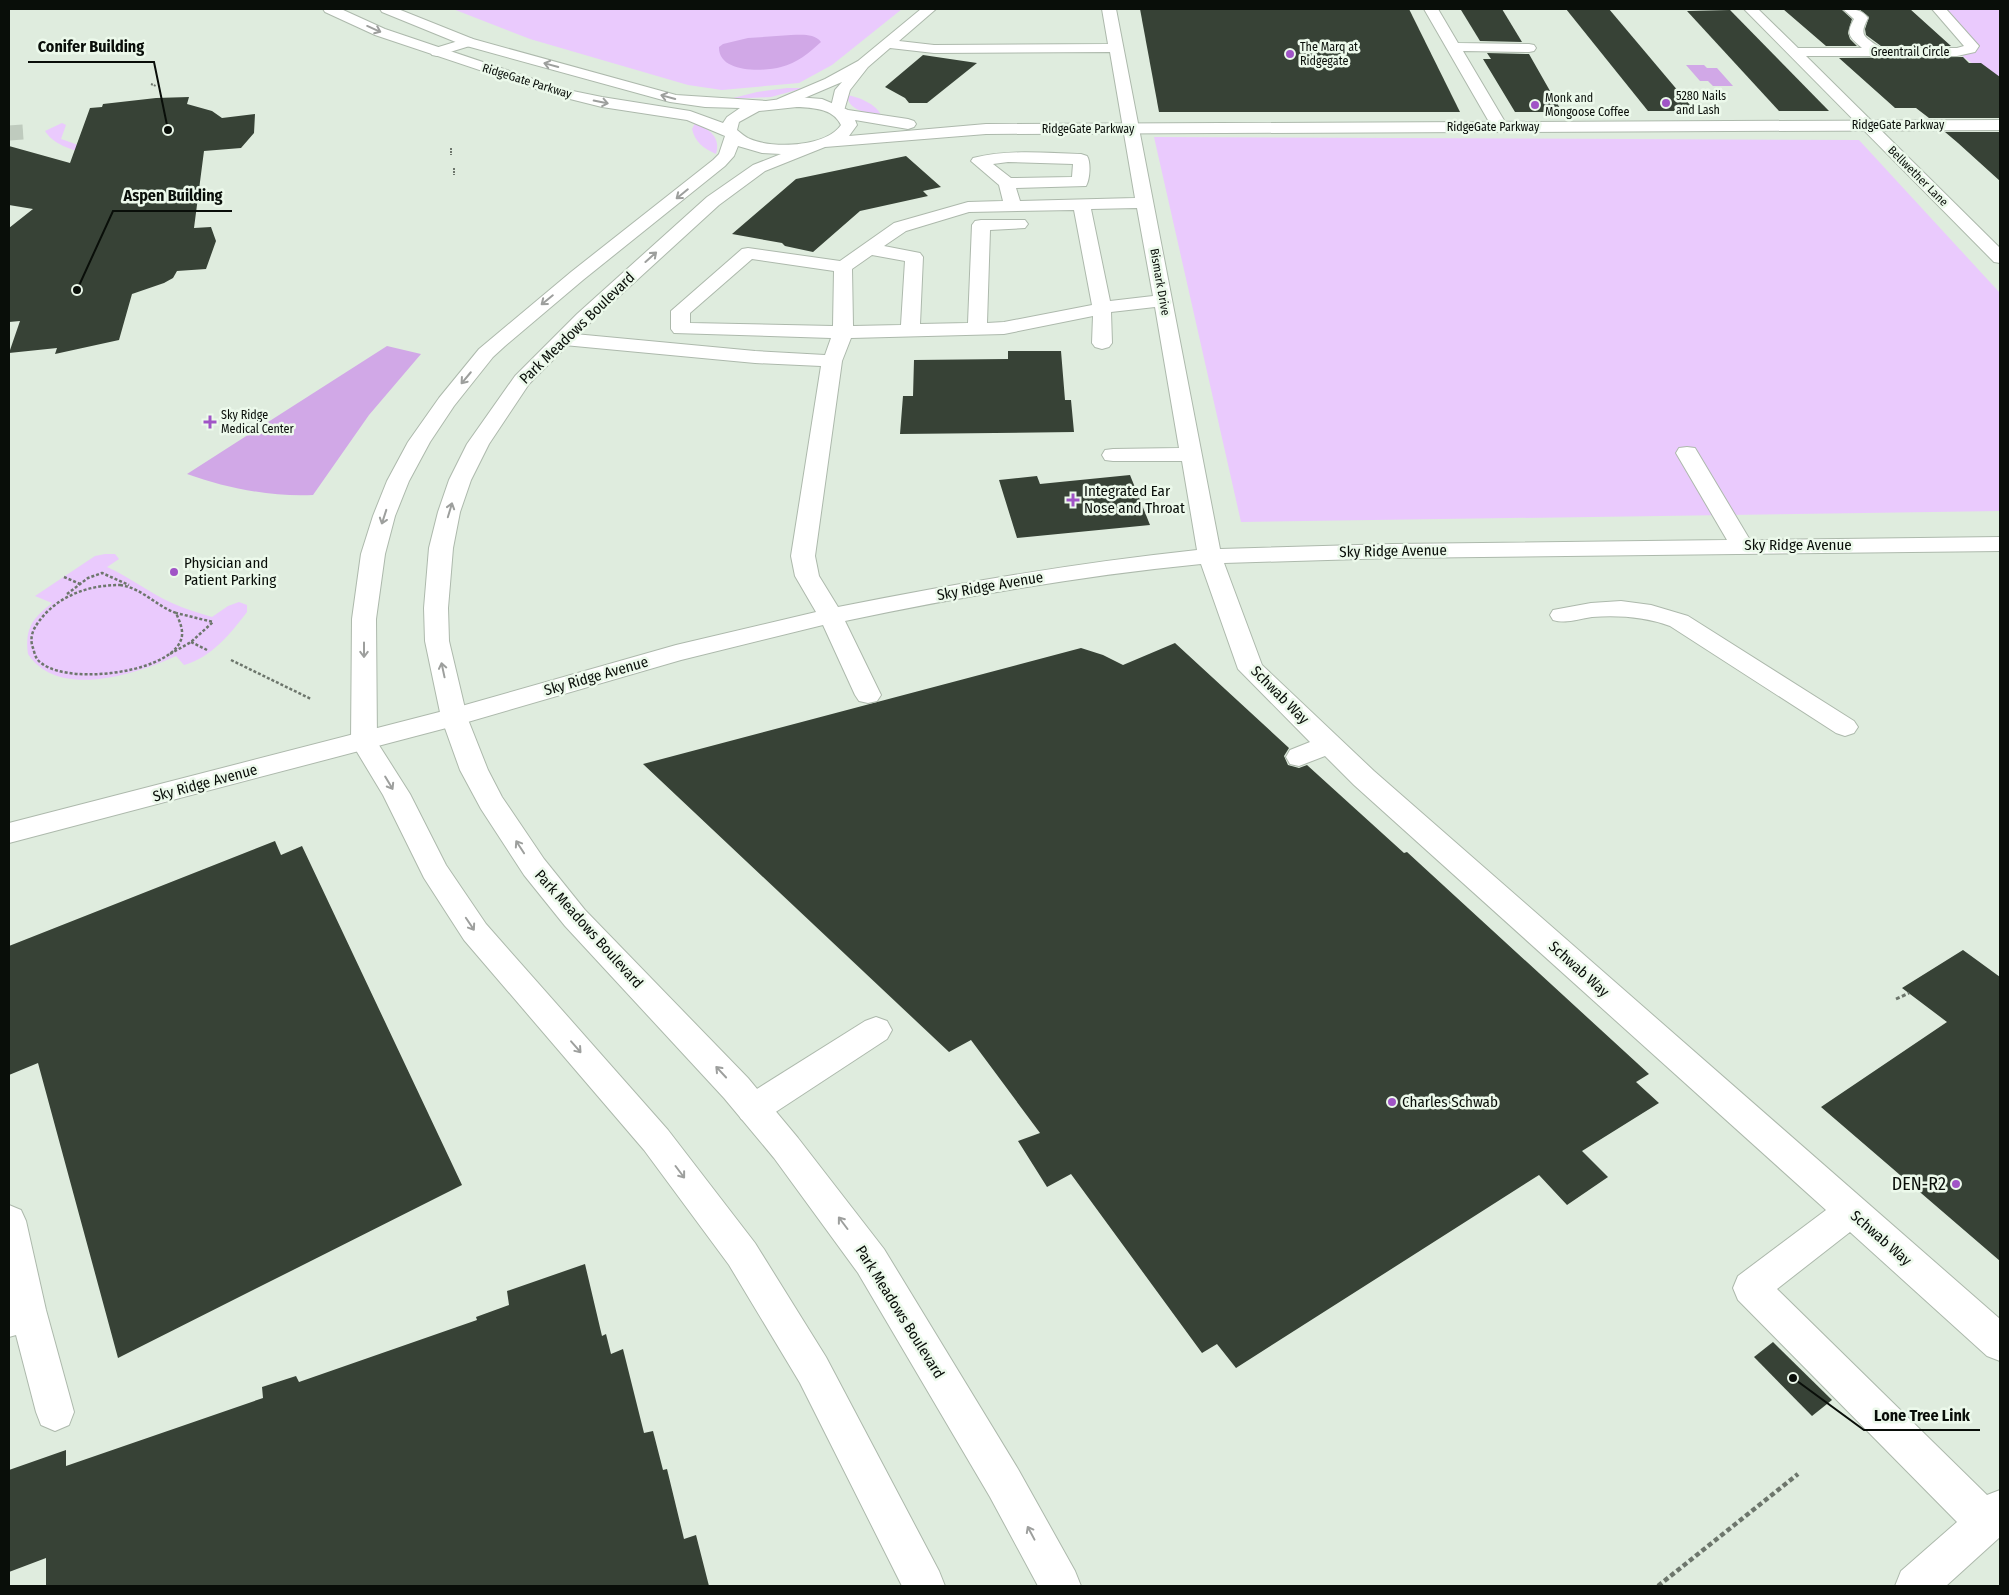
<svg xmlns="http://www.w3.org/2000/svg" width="2009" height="1595" viewBox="0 0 2009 1595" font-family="'Fira Sans Condensed',sans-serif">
<rect width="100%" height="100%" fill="#dfecde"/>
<g fill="#eacafd">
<path d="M 453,9 L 902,9 L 832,65 L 799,83 L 722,90 L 688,85 L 530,39 Z"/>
<path d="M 1939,9 L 2000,9 L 2000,84 L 1957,52 L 1970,49 Z"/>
<path d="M 787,88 L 804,88 L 771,97 L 729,99 L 757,92 Z"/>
<path d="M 847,95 C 859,97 876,104 881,115 C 868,113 848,111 847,95 Z"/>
<path d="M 62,123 L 66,125 L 61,139 L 87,148 L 93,156 C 76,150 55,147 45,131 Z"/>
<path d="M 695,123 C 709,129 721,137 716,154 C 703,148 695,142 692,129 Z"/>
<path d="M 1154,137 L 1859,140 L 2000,293 L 2000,511 L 1241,522 Z"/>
<path d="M 105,554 L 115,554 L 119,559 L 107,567 C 130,577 149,593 172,603 C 185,609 199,613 212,617 L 228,606 L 239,602 L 247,605 L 247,612 C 231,633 211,658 184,665 L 176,656 C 137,674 58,700 28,654 C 25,628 32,619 52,603 L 35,596 L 95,556 Z"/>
</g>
<g fill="#d1a8e7">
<path d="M 791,35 C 801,35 814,33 821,42 C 809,53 797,63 781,67 C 763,72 718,73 719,47 L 723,44 L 748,38 Z"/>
<path d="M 1686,65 L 1704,65 L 1707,68 L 1717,68 L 1733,86 L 1713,86 L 1708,81 L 1700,81 Z"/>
<path d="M 387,346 L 421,354 L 369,415 L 313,495 C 271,497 226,488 187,474 Z"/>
</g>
<g fill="#374236">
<path d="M 1140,9 L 1409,9 L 1460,112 L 1159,112 Z"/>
<path d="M 1469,9 L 1502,9 L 1522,42 L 1480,41 L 1461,10 Z"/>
<path d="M 1566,9 L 1609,9 L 1695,111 L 1648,111 Z"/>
<path d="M 1783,9 L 1841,9 L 1852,19 L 1848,33 L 1850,39 L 1857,46 L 1826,46 Z"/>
<path d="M 1859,9 L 1910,9 L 1951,46 L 1881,46 L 1866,35 L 1865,29 L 1869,17 Z"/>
<path d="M 1730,10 L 1829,111 L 1779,111 L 1687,11 Z"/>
<path d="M 1487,53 L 1529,54 L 1562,112 L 1515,112 L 1483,59 L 1491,59 Z"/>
<path d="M 923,55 L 977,63 L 927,103 L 909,103 L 905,98 L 885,87 Z"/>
<path d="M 1963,57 L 1969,63 L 1981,63 L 2000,77 L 2000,118 L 1929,118 L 1916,108 L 1895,108 L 1839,58 Z"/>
<path d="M 189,97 L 187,104 L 212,111 L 222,118 L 255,114 L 254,133 L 241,148 L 204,151 L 194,228 L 211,227 L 216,241 L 206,269 L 177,271 L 173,278 L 164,283 L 132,294 L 119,340 L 55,354 L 57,348 L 9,353 L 20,321 L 9,322 L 9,228 L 33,209 L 9,205 L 9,146 L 70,163 L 90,108 L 102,107 L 103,104 L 156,98 Z"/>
<path d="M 1945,132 L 2000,132 L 2000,181 L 1958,143 Z"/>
<path d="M 906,156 L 941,187 L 923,191 L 928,196 L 860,211 L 813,252 L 785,246 L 782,243 L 732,234 L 796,179 Z"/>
<path d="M 1008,351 L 1061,351 L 1065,400 L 1071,400 L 1074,432 L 900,434 L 903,396 L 913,396 L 914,360 L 1008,359 Z"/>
<path d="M 1130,475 L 1150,525 L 1017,538 L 999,480 L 1037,476 L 1040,484 Z"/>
<path d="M 1175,643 L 1289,748 L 1284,756 L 1288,765 L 1299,768 L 1307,765 L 1404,853 L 1407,852 L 1649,1074 L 1636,1082 L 1659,1103 L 1582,1151 L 1608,1177 L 1567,1205 L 1539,1175 L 1236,1368 L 1217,1344 L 1202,1353 L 1071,1174 L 1047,1187 L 1018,1141 L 1040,1133 L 971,1040 L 949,1052 L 643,764 L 1081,648 L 1103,655 L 1123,665 Z"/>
<path d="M 275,841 L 281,855 L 302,846 L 462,1185 L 118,1358 L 38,1063 L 9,1075 L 9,946 Z"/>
<path d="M 1963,950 L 2000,977 L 2000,1261 L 1821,1107 L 1947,1022 L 1902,988 Z"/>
<path d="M 585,1264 L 602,1336 L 606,1334 L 611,1354 L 623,1349 L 644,1433 L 653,1431 L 663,1470 L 667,1469 L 684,1539 L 696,1535 L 709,1586 L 46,1586 L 46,1558 L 9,1572 L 9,1470 L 66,1450 L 66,1466 L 263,1398 L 262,1387 L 296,1376 L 299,1382 L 477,1320 L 476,1317 L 509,1305 L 507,1291 Z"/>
<path d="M 1773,1342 L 1832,1400 L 1812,1416 L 1754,1357 Z"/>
</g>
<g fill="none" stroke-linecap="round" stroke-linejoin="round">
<path stroke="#bfcbbe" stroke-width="15" stroke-dasharray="15 8" stroke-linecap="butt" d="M 9,133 L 23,132"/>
<g stroke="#adb9ac" stroke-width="2">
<g id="minor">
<path d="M 921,9 L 936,9 L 899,41 L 934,45 L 1108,44 L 1102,9 L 1116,9 L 1220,549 L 1393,544 L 1727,540 L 1676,453 L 1679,448 L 1687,447 L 1695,448 L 1698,453 L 1750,540 L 2000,537 L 2000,551 L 1393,558 L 1224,563 L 1262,665 L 1374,771 L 2000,1319 L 2000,1361 L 1987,1356 L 1850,1232 L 1777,1289 L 1987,1495 L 2000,1490 L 2000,1537 L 1946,1586 L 1895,1586 L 1901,1571 L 1957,1522 L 1738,1300 L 1733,1288 L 1738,1276 L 1826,1210 L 1354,785 L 1325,756 L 1299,766 L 1290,764 L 1286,757 L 1290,750 L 1310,742 L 1238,669 L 1201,564 C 1080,576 964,596 845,621 L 881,695 L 877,701 L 868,703 L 859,701 L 855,695 L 823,625 L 681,660 L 454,726 L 9,843 L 9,823 L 451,709 L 676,645 L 816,612 L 795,576 L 791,556 L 821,366 L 755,363 L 564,345 L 557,343 L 554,339 L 557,335 L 564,333 L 755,351 L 825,355 L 831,338 L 674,333 L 671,329 L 671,311 L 742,249 L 748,248 L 840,261 L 894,223 L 968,202 L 1003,201 L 999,185 L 971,161 L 973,158 C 1008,149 1045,153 1081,154 L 1087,156 C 1091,162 1090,179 1086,186 L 1016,188 L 1020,201 L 1135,198 L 1110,52 L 934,53 L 890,48 L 868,67 L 850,90 L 843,114 L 833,114 L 830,111 L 835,90 L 842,82 L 788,105 L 778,105 L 775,102 L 778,99 L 825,79 L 858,61 ZM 1008,162 L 1073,164 L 1072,177 L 1011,178 L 993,164 ZM 1137,208 L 1153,296 L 1110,301 L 1091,209 ZM 1074,210 L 1092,305 L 1004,322 L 987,323 L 990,230 L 1025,228 L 1028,224 L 1025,220 L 981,220 L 975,221 L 972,225 L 968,323 L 920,324 L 923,257 L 920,253 L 884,246 L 906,231 L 969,212 ZM 872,255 L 905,261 L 901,325 L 853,326 L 852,269 ZM 752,259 L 834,271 L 833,326 L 690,323 L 690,313 ZM 1155,307 L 1179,448 L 1113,449 L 1105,450 L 1102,455 L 1105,460 L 1113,461 L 1182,461 L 1197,550 C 1076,563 958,583 838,607 L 819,576 L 815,556 L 842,361 L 851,338 L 1004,334 L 1093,316 L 1092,343 L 1095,347 L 1102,349 L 1109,347 L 1112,343 L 1111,312 Z"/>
<path d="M 1424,9 L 1438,9 L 1458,43 L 1529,44 L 1534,45 L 1536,48 L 1534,51 L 1529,52 L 1463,51 L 1508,127 L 1506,130 L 1494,130 L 1492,127 Z"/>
<path d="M 1744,9 L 1758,9 L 1798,48 L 1862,48 C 1850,37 1845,35 1854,19 L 1843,9 C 1854,9 1861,9 1868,18 C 1858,37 1865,36 1880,48 L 1957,48 L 1964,46 L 1932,9 L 1946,9 L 1979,46 L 1975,52 L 1957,56 L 1806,56 L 2000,248 L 2000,263 L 1994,262 Z"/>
<path d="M 468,38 L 473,39 L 475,42 L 473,45 L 437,56 L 432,55 L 430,52 L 432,49 Z"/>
<path d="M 1621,601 L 1651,605 L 1688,616 L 1854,721 L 1858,727 L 1854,733 L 1845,736 L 1836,733 L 1670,626 C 1645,617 1619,615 1592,617 C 1579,619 1566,624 1553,620 L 1550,615 L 1553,610 L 1591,603 Z"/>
<path d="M 876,1017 L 887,1021 L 892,1030 L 887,1039 L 765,1119 L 753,1123 L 741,1119 L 737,1109 L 741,1099 L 865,1021 Z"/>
<path d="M 9,1205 L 21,1210 L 26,1221 L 46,1310 L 74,1412 L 69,1425 L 55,1431 L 41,1425 L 36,1412 L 16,1335 L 9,1337 Z"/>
</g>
</g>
<g stroke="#adb9ac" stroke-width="2">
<path id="major" d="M 323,9 L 341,9 L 385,29 L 563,89 L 602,97 L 690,111 L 723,123 L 727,117 L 740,108 L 705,107 L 670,102 L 463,45 L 382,12 L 380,9 L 398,9 L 473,39 L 676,95 L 766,101 L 797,97 L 822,99 L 848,110 L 908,119 L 914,121 L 916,124 L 914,127 L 908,129 L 855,120 L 857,125 L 849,136 L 986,124 L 2000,120 L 2000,130 L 986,134 L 825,147 L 765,171 L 719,205 L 591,322 L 529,384 L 489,444 L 471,480 L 460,512 L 453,548 L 448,608 L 449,641 L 467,717 L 488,770 L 502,797 L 544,859 L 585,910 L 748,1078 L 798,1138 L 884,1249 L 1018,1469 L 1075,1571 L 1081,1586 L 1038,1586 L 990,1497 L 858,1273 L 774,1158 L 724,1098 L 565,926 L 524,875 L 481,809 L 460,770 L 441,717 L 425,641 L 424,608 L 429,548 L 438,512 L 449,480 L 467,444 L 515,376 L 577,314 L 707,197 L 753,165 L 781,154 L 762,153 L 738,146 L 734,156 L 725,166 L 583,280 L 505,346 L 493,357 L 454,406 L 430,442 L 409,481 L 395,516 L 385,554 L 376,619 L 377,742 L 410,794 L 446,865 L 486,924 L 668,1130 L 755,1243 L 826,1357 L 939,1571 L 945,1586 L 902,1586 L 800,1383 L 729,1265 L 644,1150 L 464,940 L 424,878 L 383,795 L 351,742 L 352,619 L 361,554 L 373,516 L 387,481 L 408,442 L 439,398 L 479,349 L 571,272 L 713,160 L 719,154 L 725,136 L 687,120 L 602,107 L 554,95 L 375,35 L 325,12 ZM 797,107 C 813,108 833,108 841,125 C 826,147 773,149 750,139 C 745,137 741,133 737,130 L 739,122 L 759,111 Z"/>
</g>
<g stroke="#6d766c" stroke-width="2" stroke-dasharray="2 1" stroke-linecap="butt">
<path d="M 151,84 L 156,86"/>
<path d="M 451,148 L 451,155"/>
<path d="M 454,168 L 454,175"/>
</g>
<g stroke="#6d766c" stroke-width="2.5" stroke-dasharray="3 2" stroke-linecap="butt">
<path d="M 64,577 L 80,584"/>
<path d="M 120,585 C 142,588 156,606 176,613 C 180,622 185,633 180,642 C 166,674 59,687 37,659 C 35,656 34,651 33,648 C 28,635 36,624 45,614 C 65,593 92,585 120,585 Z"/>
<path d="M 67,594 L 88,578 L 102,573 L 129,585"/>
<path d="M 191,642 L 207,650"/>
<path d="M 170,654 L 191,642 L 213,622 L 176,613"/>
<path d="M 231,660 L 311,699"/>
</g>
<path stroke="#6d766c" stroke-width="3" stroke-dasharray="4 2.5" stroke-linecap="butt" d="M 1896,999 L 1909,993"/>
<path stroke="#6d766c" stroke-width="4.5" stroke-dasharray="5 3" stroke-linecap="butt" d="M 1658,1586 L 1798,1474"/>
<use href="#minor" fill="#fff" fill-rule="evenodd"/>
<use href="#major" fill="#fff" fill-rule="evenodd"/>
</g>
<defs><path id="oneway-shaft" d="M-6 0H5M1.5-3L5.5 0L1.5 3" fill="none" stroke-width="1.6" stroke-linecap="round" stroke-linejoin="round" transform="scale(1.25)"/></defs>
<g stroke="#9d9f9d">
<use href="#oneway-shaft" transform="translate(374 29) rotate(24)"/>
<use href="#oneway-shaft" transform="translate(551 65) rotate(-165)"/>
<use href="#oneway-shaft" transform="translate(668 97) rotate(-165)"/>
<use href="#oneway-shaft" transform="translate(601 102) rotate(11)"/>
<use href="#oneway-shaft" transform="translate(682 194) rotate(141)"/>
<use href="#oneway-shaft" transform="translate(651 257) rotate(-42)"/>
<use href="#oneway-shaft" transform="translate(547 300) rotate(141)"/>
<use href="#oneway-shaft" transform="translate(466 378) rotate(130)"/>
<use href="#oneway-shaft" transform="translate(450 510) rotate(-73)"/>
<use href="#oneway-shaft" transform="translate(384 517) rotate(108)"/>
<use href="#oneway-shaft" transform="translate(364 650) rotate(90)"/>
<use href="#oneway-shaft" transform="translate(443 670) rotate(-102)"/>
<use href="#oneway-shaft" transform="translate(389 783) rotate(59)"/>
<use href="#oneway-shaft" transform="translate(520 847) rotate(-123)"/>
<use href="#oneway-shaft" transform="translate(470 924) rotate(56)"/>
<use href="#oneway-shaft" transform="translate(576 1047) rotate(49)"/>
<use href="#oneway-shaft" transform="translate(721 1072) rotate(-133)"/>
<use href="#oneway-shaft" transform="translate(680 1172) rotate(53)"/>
<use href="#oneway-shaft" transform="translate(843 1223) rotate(-127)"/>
<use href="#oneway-shaft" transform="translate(1031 1533) rotate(-118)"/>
</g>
<g fill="#a054c6" stroke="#ecf9eb" stroke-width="2">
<circle cx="1290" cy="54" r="5"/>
<circle cx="1666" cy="103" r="5"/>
<circle cx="1535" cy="105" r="5"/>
<path d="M207.5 414.5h5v5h5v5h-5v5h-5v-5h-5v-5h5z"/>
<path d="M1070.5 492.5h5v5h5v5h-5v5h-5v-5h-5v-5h5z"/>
<circle cx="174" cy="572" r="5"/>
<circle cx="1392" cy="1102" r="5"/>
<circle cx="1956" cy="1184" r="5"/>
</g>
<g text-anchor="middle" stroke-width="5" stroke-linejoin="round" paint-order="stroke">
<g font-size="12" fill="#090e09" stroke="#ecf9eb" text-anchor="start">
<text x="1300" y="51">The Marq at<tspan x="1300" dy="14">Ridgegate</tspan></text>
<text x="1676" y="100">5280 Nails<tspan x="1676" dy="14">and Lash</tspan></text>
<text x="1545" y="102">Monk and<tspan x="1545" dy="14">Mongoose Coffee</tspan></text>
<text x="221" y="419">Sky Ridge<tspan x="221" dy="14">Medical Center</tspan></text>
</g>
<g font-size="12" fill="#090e09" stroke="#ecf9eb">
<text x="1910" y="56">Greentrail Circle</text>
<text transform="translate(527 81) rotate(17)" y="4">RidgeGate Parkway</text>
<text x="1898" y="129">RidgeGate Parkway</text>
<text x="1493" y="131">RidgeGate Parkway</text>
<text x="1088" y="133">RidgeGate Parkway</text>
<text transform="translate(1918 176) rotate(45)" y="4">Bellwether Lane</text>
<text transform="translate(1160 282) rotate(80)" y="4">Bismark Drive</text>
</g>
<g font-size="15" fill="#090e09" stroke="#ecf9eb">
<text transform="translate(577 328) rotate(-44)" y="5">Park Meadows Boulevard</text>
<text x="1798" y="550">Sky Ridge Avenue</text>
<text transform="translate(1393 551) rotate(-1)" y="5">Sky Ridge Avenue</text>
<text transform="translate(990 586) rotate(-10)" y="5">Sky Ridge Avenue</text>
<text transform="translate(596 676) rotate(-16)" y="5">Sky Ridge Avenue</text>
<text transform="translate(1280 695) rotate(45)" y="5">Schwab Way</text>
<text transform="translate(205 783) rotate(-15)" y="5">Sky Ridge Avenue</text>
<text transform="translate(589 929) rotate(48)" y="5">Park Meadows Boulevard</text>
<text transform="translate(1579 969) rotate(42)" y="5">Schwab Way</text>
<text transform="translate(1881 1238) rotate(41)" y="5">Schwab Way</text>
<text transform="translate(900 1312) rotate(58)" y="5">Park Meadows Boulevard</text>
</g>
<g font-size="15" fill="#090e09" stroke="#ecf9eb" text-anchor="start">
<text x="1084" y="496">Integrated Ear<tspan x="1084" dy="17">Nose and Throat</tspan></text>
<text x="184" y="568">Physician and<tspan x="184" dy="17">Patient Parking</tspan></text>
<text x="1402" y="1107">Charles Schwab</text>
</g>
<g font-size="18" fill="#090e09" stroke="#ecf9eb" text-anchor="end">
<text x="1946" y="1190">DEN-R2</text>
</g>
</g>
<path fill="none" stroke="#090e09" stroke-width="2" d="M168 130L154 62H28M77 290L113 211H232M1793 1378L1864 1430H1980"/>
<g fill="#090e09" stroke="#ecf9eb" stroke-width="2">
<circle cx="168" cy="130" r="5"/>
<circle cx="77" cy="290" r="5"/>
<circle cx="1793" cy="1378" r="5"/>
</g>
<g font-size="16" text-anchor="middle" font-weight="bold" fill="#090e09" stroke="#ecf9eb" stroke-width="5" stroke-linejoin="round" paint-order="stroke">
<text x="91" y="52">Conifer Building</text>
<text x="173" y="201">Aspen Building</text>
<text x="1922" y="1421">Lone Tree Link</text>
</g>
<rect width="2009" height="1595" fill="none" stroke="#090e09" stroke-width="20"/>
</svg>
